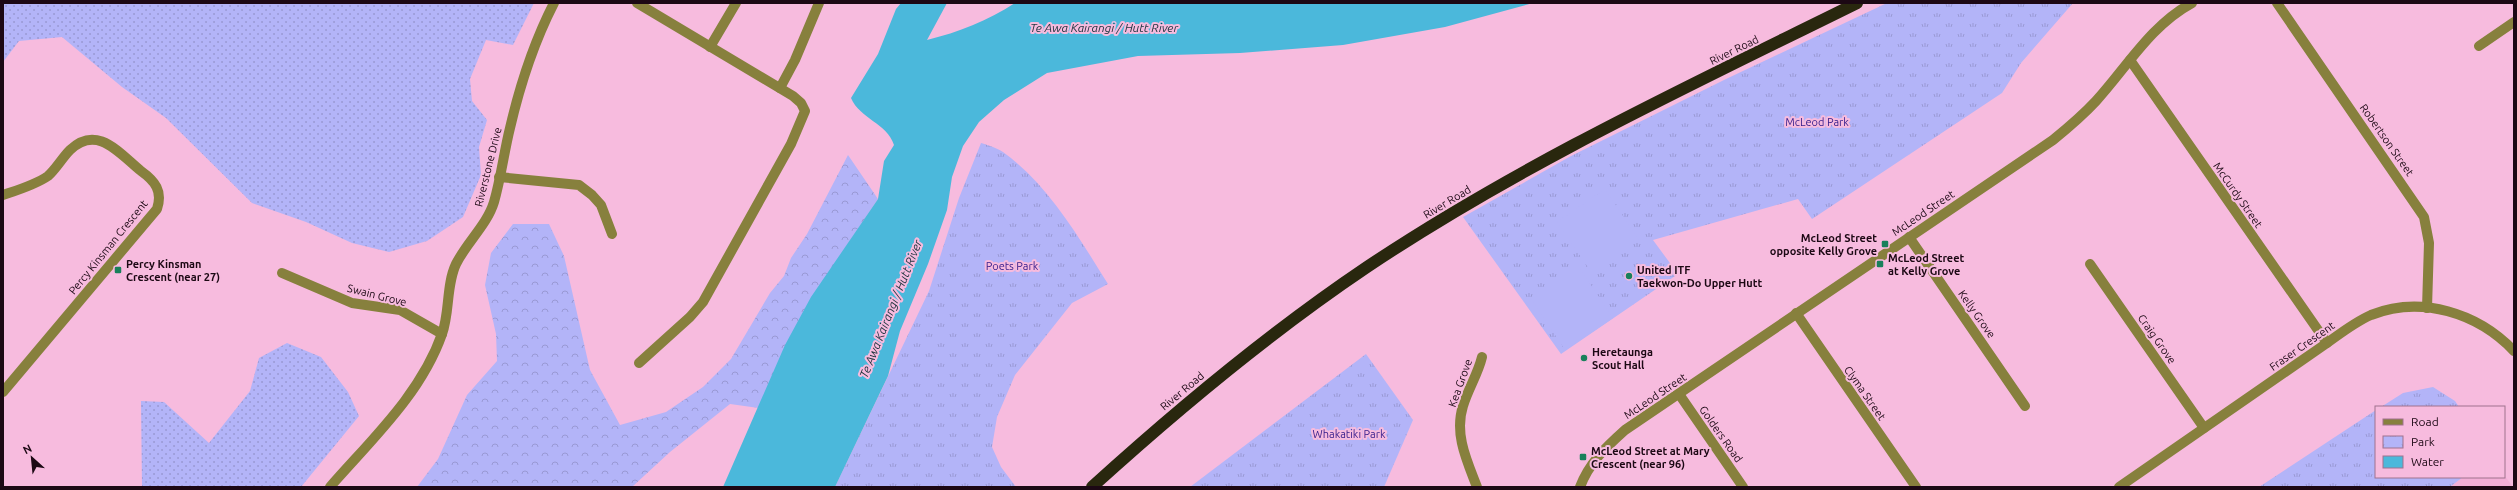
<svg xmlns="http://www.w3.org/2000/svg" width="2517" height="490" viewBox="0 0 2517 490" font-family="Ubuntu,sans-serif">
<defs>
<pattern id="grass-dots" width="8" height="8" patternUnits="userSpaceOnUse"><rect width="8" height="8" fill="#b3b4f8"/><path d="M2 2h.1M6 6h.1" fill="none" stroke="#9999d4" stroke-width="1.8" stroke-linecap="round"/></pattern>
<pattern id="forest-crowns" width="20" height="18" patternUnits="userSpaceOnUse"><rect width="20" height="18" fill="#b3b4f8"/><path d="M2 6a3 3 0 1 1 6 0M12 15a3 3 0 1 1 6 0" fill="none" stroke="#9999d4"/></pattern>
<pattern id="park-tufts" width="24" height="20" patternUnits="userSpaceOnUse"><rect width="24" height="20" fill="#b3b4f8"/><path d="M3 7l-1-3M5 7V3M7 7l1-3M15 17l-1-3M17 17v-4M19 17l1-3" fill="none" stroke="#9999d4"/></pattern>
</defs>
<rect width="100%" height="100%" fill="#f7bbde"/>
<path fill="#f3afd7" d="M 2504,475 L 2513,487 L 2450,487 L 2463,477 L 2504,477 Z"/>
<g fill="url(#grass-dots)">
<path d="M 3,3 L 534,3 L 513,45 L 486,40 L 470,79 L 472,101 L 487,120 L 479,147 L 481,175 L 463,217 L 427,241 L 389,252 L 352,243 L 306,222 L 252,203 L 166,118 L 122,87 L 62,37 L 19,41 L 3,62 Z"/>
<path d="M 287,343 L 321,357 L 348,392 L 359,416 L 301,487 L 142,487 L 141,401 L 164,402 L 209,443 L 250,391 L 259,358 Z"/>
</g>
<path fill="url(#forest-crowns)" d="M 848,155 L 878,199 L 841,254 L 766,409 L 730,404 L 670,452 L 632,487 L 417,487 L 438,459 L 467,395 L 497,361 L 496,334 L 485,285 L 491,253 L 513,224 L 549,224 L 564,256 L 590,370 L 620,425 L 666,412 L 703,387 L 731,359 L 770,293 L 784,276 L 791,258 L 807,234 Z"/>
<g fill="url(#park-tufts)">
<path d="M 1887,3 L 2073,3 L 2021,63 L 2002,93 L 1812,219 L 1798,199 L 1653,240 L 1678,274 L 1561,354 L 1463,217 L 1571,156 L 1726,79 Z"/>
<path d="M 981,143 C 988,145 997,148 1003,152 C 1049,185 1079,238 1108,284 L 1072,303 L 1015,375 L 997,417 L 992,447 L 1001,467 L 1016,487 L 835,487 L 929,291 L 959,198 Z"/>
<path d="M 1366,354 L 1413,420 L 1384,487 L 1190,487 Z"/>
<path d="M 2433,387 L 2455,401 L 2459,407 L 2381,407 L 2403,393 Z"/>
<path d="M 2376,410 L 2376,477 L 2463,477 L 2450,487 L 2259,487 Z"/>
</g>
<g fill="#b3b4f8">
<path d="M 1605,189 L 1639,240 L 1591,272 L 1557,222 Z"/>
<path d="M 1579,267 L 1613,318 L 1565,350 L 1531,299 Z"/>
</g>
<path fill="#4bb8db" d="M 901,3 L 947,3 L 927,40 C 959,32 987,21 1015,3 L 1533,3 L 1445,27 L 1343,45 L 1240,53 L 1138,56 L 1047,73 L 1004,100 L 979,122 L 963,146 L 952,177 L 947,210 L 928,264 L 900,331 L 888,376 L 835,487 L 723,487 L 785,345 L 811,297 L 878,199 L 884,161 L 894,145 C 887,123 860,119 851,98 L 878,54 L 896,9 Z"/>
<g fill="none" stroke-linecap="round" stroke-linejoin="round">
<g stroke="#87803d" stroke-width="10">
<path d="M 637,3 L 793,96 L 801,103 L 805,111 L 791,144 L 703,302 L 690,317 L 639,363"/>
<path d="M 2277,3 L 2424,217 L 2429,243 L 2427,308"/>
<path d="M 2479,46 L 2514,22"/>
<path d="M 710,47 L 736,3"/>
<path d="M 2130,60 L 2327,343"/>
<path d="M 780,88 L 795,60 L 819,3"/>
<path d="M 499,177 L 579,185 L 592,195 L 601,205 L 612,234"/>
<path d="M 3,195 C 18,190 35,185 48,176 C 56,169 62,158 70,150 C 97,124 119,153 141,171 C 155,181 163,191 157,209 L 3,392"/>
<path d="M 1909,237 L 2025,406"/>
<path d="M 2090,264 L 2204,428"/>
<path d="M 282,273 L 352,303 L 400,310 L 442,334"/>
<path d="M 1796,313 L 1916,487"/>
<path d="M 1679,394 L 1743,487"/>
<path d="M 330,487 C 371,440 421,394 442,334 C 450,312 446,285 456,264 C 467,242 487,225 494,202 C 501,178 504,152 510,128 C 520,85 534,42 554,3"/>
<path d="M 1477,487 C 1467,461 1454,434 1463,406 C 1468,389 1478,374 1482,357"/>
<path d="M 1580,487 C 1589,463 1606,447 1625,430 L 2053,140 C 2069,127 2083,115 2096,101 C 2127,67 2151,25 2192,3"/>
<path d="M 2119,487 L 2327,343 C 2341,333 2355,322 2371,315 C 2421,295 2478,313 2514,351"/>
</g>
<path stroke="#29270e" stroke-width="12" d="M 1092,487 C 1179,408 1269,333 1367,267 C 1521,164 1691,85 1857,3"/>
</g>
<g fill="#19805b" stroke="#f7bbde" stroke-width="1.5">
<rect x="1881" y="240" width="8" height="8" rx="2"/>
<rect x="1876" y="260" width="8" height="8" rx="2"/>
<rect x="114" y="266" width="8" height="8" rx="2"/>
<circle cx="1629" cy="276" r="4"/>
<circle cx="1584" cy="358" r="4"/>
<rect x="1579" y="453" width="8" height="8" rx="2"/>
</g>
<g text-anchor="middle" stroke-width="4" stroke-linejoin="round" paint-order="stroke">
<g font-size="11" fill="#1c0814" stroke="#f7bbde">
<text transform="translate(1734 50) rotate(-26)" y="4">River Road</text>
<text transform="translate(2387 140) rotate(55)" y="4">Robertson Street</text>
<text transform="translate(488 167) rotate(-76)" y="4">Riverstone Drive</text>
<text transform="translate(2238 195) rotate(55)" y="4">McCurdy Street</text>
<text transform="translate(1447 202) rotate(-31)" y="4">River Road</text>
<text transform="translate(1923 213) rotate(-34)" y="4">McLeod Street</text>
<text transform="translate(108 247) rotate(-51)" y="4">Percy Kinsman Crescent</text>
<text transform="translate(377 295) rotate(14)" y="4">Swain Grove</text>
<text transform="translate(1977 314) rotate(55)" y="4">Kelly Grove</text>
<text transform="translate(2157 339) rotate(55)" y="4">Craig Grove</text>
<text transform="translate(2302 346) rotate(-35)" y="4">Fraser Crescent</text>
<text transform="translate(1460 383) rotate(-70)" y="4">Kea Grove</text>
<text transform="translate(1182 391) rotate(-40)" y="4">River Road</text>
<text transform="translate(1865 393) rotate(55)" y="4">Clyma Street</text>
<text transform="translate(1655 396) rotate(-34)" y="4">McLeod Street</text>
<text transform="translate(1721 434) rotate(55)" y="4">Golders Road</text>
</g>
<g font-size="11" fill="#341c8a" stroke="#f7bbde">
<text x="1817" y="126">McLeod Park</text>
<text x="1012" y="270">Poets Park</text>
<text x="1349" y="438">Whakatiki Park</text>
</g>
<g font-size="11" font-weight="bold" fill="#1c0814" stroke="#f7bbde" text-anchor="start">
<text x="1877" y="242" text-anchor="end">McLeod Street<tspan x="1877" dy="13">opposite Kelly Grove</tspan></text>
<text x="1888" y="262">McLeod Street<tspan x="1888" dy="13">at Kelly Grove</tspan></text>
<text x="126" y="268">Percy Kinsman<tspan x="126" dy="13">Crescent (near 27)</tspan></text>
<text x="1637" y="274">United ITF<tspan x="1637" dy="13">Taekwon-Do Upper Hutt</tspan></text>
<text x="1592" y="356">Heretaunga<tspan x="1592" dy="13">Scout Hall</tspan></text>
<text x="1591" y="455">McLeod Street at Mary<tspan x="1591" dy="13">Crescent (near 96)</tspan></text>
</g>
<g font-size="12" font-style="italic" fill="#1c333c" stroke="#f7bbde">
<text x="1104" y="32">Te Awa Kairangi / Hutt River</text>
<text transform="translate(891 309) rotate(-68)" y="4">Te Awa Kairangi / Hutt River</text>
</g>
</g>
<rect width="2517" height="490" fill="none" stroke="#1c0814" stroke-width="8"/>
<rect x="2375" y="406" width="130" height="72" fill="#f7bbde" stroke="#9f738d"/>
<rect x="2383" y="419" width="20" height="6" fill="#87803d" stroke="#9f738d"/>
<text x="2411" y="426" font-size="12" fill="#1c0814">Road</text>
<rect x="2383" y="436" width="20" height="12" fill="url(#park-tufts)" stroke="#9f738d"/>
<text x="2411" y="446" font-size="12" fill="#1c0814">Park</text>
<rect x="2383" y="456" width="20" height="12" fill="#4bb8db" stroke="#9f738d"/>
<text x="2411" y="466" font-size="12" fill="#1c0814">Water</text>
<g transform="translate(32 458) rotate(333)" stroke="#f7bbde" stroke-width="3" paint-order="stroke">
<path d="M0-3L7 15L0 10L-7 15Z" fill="#1c0814"/>
<text y="-6" font-size="11" font-weight="bold" text-anchor="middle" fill="#1c0814">N</text>
</g>
</svg>
